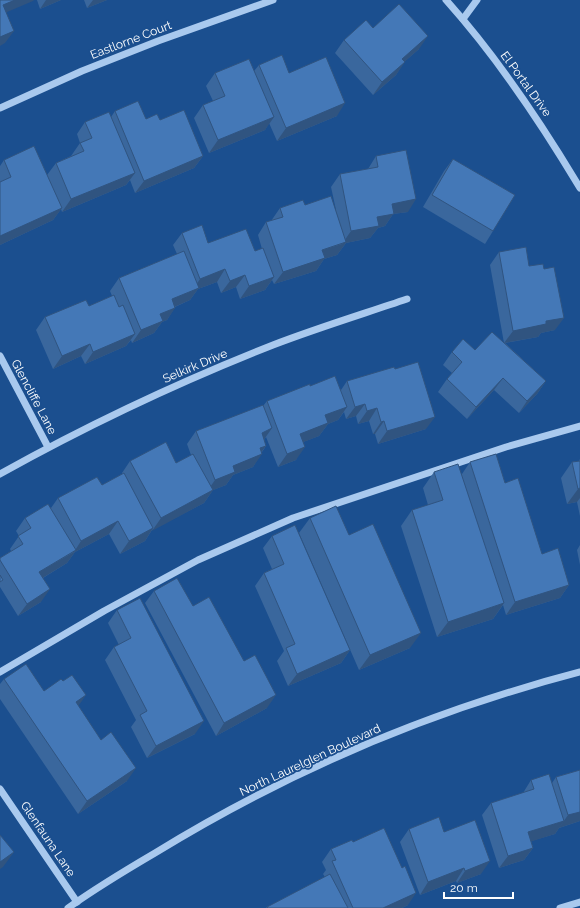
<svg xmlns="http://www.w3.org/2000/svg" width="580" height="908" viewBox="0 0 580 908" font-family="Raleway,sans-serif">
<rect width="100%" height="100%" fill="#1b4f8f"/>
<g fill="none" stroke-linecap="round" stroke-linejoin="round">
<g stroke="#a9c9ee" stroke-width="7">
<path d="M 446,0 C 498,58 540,121 580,188"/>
<path d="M 463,19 L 477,0"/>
<path d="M 0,108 L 82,71 L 158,41 L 273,0"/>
<path d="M 0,356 L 48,447"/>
<path d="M 0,474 C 88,425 179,382 273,345 C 317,328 363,314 407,299"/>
<path d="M 0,672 L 104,611 L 198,560 L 293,518 L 506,447 L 580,426"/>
<path d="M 0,789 L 77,902"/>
<path d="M 68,908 C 96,888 126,870 155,853 C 287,772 430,711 580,672"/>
<path d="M 560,908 L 580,902"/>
</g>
</g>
<g fill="#3a679d">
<path d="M 37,0 L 61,0 L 40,9 Z"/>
<path d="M 84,0 L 107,0 L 87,8 Z"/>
<path d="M 373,28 L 419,49 L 404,62 L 396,75 L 373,95 L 335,53 L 344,40 Z"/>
<path d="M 259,65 L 289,73 L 337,116 L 277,141 L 269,123 L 265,130 L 209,153 L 194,118 L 203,105 L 213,101 L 206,86 L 215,73 L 254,71 Z"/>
<path d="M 115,111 L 146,119 L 160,120 L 203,156 L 194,168 L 135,193 L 130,180 L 126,185 L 62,212 L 61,209 L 53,220 L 0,245 L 0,166 L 4,160 L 47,175 L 56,163 L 71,156 L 80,143 L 77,134 L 85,122 L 111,117 Z"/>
<path d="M 376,156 L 408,212 L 393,214 L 385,226 L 378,228 L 370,238 L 346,243 L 337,255 L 324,259 L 316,271 L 274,284 L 272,280 L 265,290 L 240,299 L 236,287 L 221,293 L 217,282 L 198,289 L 190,300 L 175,307 L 167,320 L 162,322 L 154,333 L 132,343 L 131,340 L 126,346 L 85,364 L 81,356 L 53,369 L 36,330 L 45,317 L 89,306 L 112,296 L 110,291 L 119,278 L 177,254 L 173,245 L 182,233 L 208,243 L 255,251 L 262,249 L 258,235 L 266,222 L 271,221 L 280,208 L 305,205 L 336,210 L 331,187 L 340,174 L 368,169 Z"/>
<path d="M 453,159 L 493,231 L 485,244 L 423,207 L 444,171 Z"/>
<path d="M 499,252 L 529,266 L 555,330 L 541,333 L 538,337 L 505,343 L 546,381 L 537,394 L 519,413 L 494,390 L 467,419 L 438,392 L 447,379 L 452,373 L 443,365 L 452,352 L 475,350 L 504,343 L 490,265 Z"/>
<path d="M 347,381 L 426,429 L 378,444 L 375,434 L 373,434 L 369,421 L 358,424 L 356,416 L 346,419 L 344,412 L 338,420 L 328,424 L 319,436 L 303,442 L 296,460 L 278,467 L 266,437 L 264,440 L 266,446 L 262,452 L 253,467 L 233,475 L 226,485 L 213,490 L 204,503 L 152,530 L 145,541 L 120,554 L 109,534 L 75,552 L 67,563 L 43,578 L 41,602 L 18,616 L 0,587 L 0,558 L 11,551 L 10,549 L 19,536 L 16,531 L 25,518 L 51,508 L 58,498 L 102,485 L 122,474 L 122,473 L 130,461 L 176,463 L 191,455 L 187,444 L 196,431 L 263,406 L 267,401 L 310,386 L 341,390 Z"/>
<path d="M 580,459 L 580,516 L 577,502 L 567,504 L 561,478 L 572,462 L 579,461 Z"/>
<path d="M 470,462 L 505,483 L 542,554 L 569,585 L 560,598 L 506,615 L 503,605 L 493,619 L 437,637 L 401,526 L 412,510 L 428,505 L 423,488 L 434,472 L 462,474 Z"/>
<path d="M 310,518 L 349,535 L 410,648 L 359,670 L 299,533 Z"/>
<path d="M 272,536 L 350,650 L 341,663 L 288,686 L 277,661 L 284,651 L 255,586 L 264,573 L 272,569 L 263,548 Z"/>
<path d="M 580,545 L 580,565 L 577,550 Z"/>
<path d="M 154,591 L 193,606 L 267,708 L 216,736 L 145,603 Z"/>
<path d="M 117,610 L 195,734 L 147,758 L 131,727 L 136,720 L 105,660 L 114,647 L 119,645 L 108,623 Z"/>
<path d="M 4,679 L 44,691 L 78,706 L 127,781 L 78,814 L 0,699 L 0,684 Z"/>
<path d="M 580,770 L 580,821 L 559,828 L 555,834 L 531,841 L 533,848 L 524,860 L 499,868 L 482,815 L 491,803 L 523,793 L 531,780 L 552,783 L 556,777 Z"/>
<path d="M 409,829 L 444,832 L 481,874 L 457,883 L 456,881 L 420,895 L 400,842 Z"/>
<path d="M 353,842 L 408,905 L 402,908 L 266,908 L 267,907 L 325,877 L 323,874 L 326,870 L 322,862 L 331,849 Z"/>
</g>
<g fill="#305480">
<path d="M 15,0 L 34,0 L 33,1 L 0,15 L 3,5 Z"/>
<path d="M 46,0 L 61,0 L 40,9 Z"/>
<path d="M 93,0 L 107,0 L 87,8 Z"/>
<path d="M 14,31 L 5,43 L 0,46 L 0,37 Z"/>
<path d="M 428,36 L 419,49 L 393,72 L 402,59 Z"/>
<path d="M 405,62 L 396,75 L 373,95 L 382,82 Z"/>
<path d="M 345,103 L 337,116 L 277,141 L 286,128 Z"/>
<path d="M 274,117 L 265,130 L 209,153 L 218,140 Z"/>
<path d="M 203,156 L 194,168 L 135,193 L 144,181 Z"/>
<path d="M 135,173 L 126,185 L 62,212 L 71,199 Z"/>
<path d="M 416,199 L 408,212 L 393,214 L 385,226 L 378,228 L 370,238 L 346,243 L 337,255 L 324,259 L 316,271 L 274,284 L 283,272 L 322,250 L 342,244 L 351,231 L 377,217 L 392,204 Z"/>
<path d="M 62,208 L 53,220 L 0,245 L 0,236 Z"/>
<path d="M 225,269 L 217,282 L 198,289 L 190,300 L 163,312 L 172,299 L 192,291 L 200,279 Z"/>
<path d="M 245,275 L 236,287 L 221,293 L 230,281 Z"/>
<path d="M 274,277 L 265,290 L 240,299 L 249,286 Z"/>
<path d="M 175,308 L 167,320 L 162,322 L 154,333 L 132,343 L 141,330 L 160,314 Z"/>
<path d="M 564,318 L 555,330 L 541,333 L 538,337 L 504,343 L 513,331 L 546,321 Z"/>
<path d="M 135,334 L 126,346 L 85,364 L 93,352 Z"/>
<path d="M 90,344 L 81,356 L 53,369 L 62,356 Z"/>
<path d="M 503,378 L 494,390 L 467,419 L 476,407 Z"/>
<path d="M 546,381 L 537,394 L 519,413 L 527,401 Z"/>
<path d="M 365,404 L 356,416 L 346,419 L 355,407 Z"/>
<path d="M 347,407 L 338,420 L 328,424 L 319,436 L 291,447 L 300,434 L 325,415 Z"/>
<path d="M 377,408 L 369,421 L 358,424 L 367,411 Z"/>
<path d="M 435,417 L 426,429 L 378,444 L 387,431 Z"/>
<path d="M 384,421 L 375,434 L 373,434 L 381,422 Z"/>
<path d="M 272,428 L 263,441 L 262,433 Z"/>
<path d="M 266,446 L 259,455 L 262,454 L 253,467 L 233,475 L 226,485 L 206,493 L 215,480 L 233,466 L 260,448 Z"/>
<path d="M 305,447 L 296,460 L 278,467 L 287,454 Z"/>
<path d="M 580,488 L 580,498 L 577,502 L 567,504 L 578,489 Z"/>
<path d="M 213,490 L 204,503 L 152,531 L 161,518 Z"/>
<path d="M 118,521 L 109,534 L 75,552 L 67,563 L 31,585 L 39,572 L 74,552 L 81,541 Z"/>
<path d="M 153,528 L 145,541 L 120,554 L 129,541 Z"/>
<path d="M 569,585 L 560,598 L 506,615 L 515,602 Z"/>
<path d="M 50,589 L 41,602 L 18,616 L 27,604 Z"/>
<path d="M 504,603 L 493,619 L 437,637 L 448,622 Z"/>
<path d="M 421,633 L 410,648 L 359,670 L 370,655 Z"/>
<path d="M 350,650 L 341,663 L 288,686 L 297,674 Z"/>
<path d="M 86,695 L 77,708 L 76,702 Z"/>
<path d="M 276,695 L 267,708 L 216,736 L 224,723 Z"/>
<path d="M 204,721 L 195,734 L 147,758 L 156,746 Z"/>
<path d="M 136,768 L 127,781 L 78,814 L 87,801 Z"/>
<path d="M 580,812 L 580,821 L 559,828 L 568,815 Z"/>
<path d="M 564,821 L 555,834 L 520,845 L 528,832 Z"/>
<path d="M 533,848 L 524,860 L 499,868 L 508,856 Z"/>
<path d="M 14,852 L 3,867 L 0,869 L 0,862 Z"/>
<path d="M 490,861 L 481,874 L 457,883 L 465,871 Z"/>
<path d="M 464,868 L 456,881 L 420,895 L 428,882 Z"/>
<path d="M 416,893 L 408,905 L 402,908 L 383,908 Z"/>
</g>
<g fill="#4478b7" stroke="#305480">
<path d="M 0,0 L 15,0 L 3,5 L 14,31 L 0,37 Z"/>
<path d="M 399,4 L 428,36 L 402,59 L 405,62 L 382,82 L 344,40 L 366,20 L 373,28 Z"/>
<path d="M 282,55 L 289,73 L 326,57 L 345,103 L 286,128 L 259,65 Z"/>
<path d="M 249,59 L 274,117 L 218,140 L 203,105 L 225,96 L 215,73 Z"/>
<path d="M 138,101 L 146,119 L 157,114 L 160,120 L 184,110 L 203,156 L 144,181 L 115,111 Z"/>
<path d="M 109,112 L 135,173 L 71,199 L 56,163 L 84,151 L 80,143 L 92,138 L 85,122 Z"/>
<path d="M 34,146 L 62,208 L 0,236 L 0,182 L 11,177 L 4,160 Z"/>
<path d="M 406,150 L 416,199 L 392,204 L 394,214 L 377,217 L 379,226 L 351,231 L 340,174 L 378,167 L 376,156 Z"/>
<path d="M 453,159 L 515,195 L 493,231 L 432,195 Z"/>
<path d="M 331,196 L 346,242 L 322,250 L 325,258 L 283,272 L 266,222 L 283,217 L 280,208 L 303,200 L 305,205 Z"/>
<path d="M 202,225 L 208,243 L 246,229 L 255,251 L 263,248 L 274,277 L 249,286 L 245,275 L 230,281 L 225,269 L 200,279 L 182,233 Z"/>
<path d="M 526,247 L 529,266 L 543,264 L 544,269 L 554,267 L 564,318 L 546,321 L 546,324 L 513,331 L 499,252 Z"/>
<path d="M 184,251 L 199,288 L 172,299 L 175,308 L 160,314 L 163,321 L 141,330 L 119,278 Z"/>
<path d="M 114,295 L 119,307 L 123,305 L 135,334 L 93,352 L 90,344 L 62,356 L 45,317 L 86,300 L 89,306 Z"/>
<path d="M 492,332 L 546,381 L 527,401 L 503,378 L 476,407 L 447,379 L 462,362 L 452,352 L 463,339 L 475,350 Z"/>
<path d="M 418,362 L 435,417 L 387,431 L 384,421 L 381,422 L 377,408 L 367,411 L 365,404 L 355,407 L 347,381 L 394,367 L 395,369 Z"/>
<path d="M 335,376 L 347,407 L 325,415 L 328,423 L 300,434 L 305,447 L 287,454 L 267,401 L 310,384 L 310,386 Z"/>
<path d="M 263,405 L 272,428 L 262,433 L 266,446 L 260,448 L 262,454 L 233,466 L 235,472 L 215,480 L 196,431 Z"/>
<path d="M 166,442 L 176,463 L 193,454 L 213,490 L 161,518 L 130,461 Z"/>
<path d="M 496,454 L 505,483 L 518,478 L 542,554 L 558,548 L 569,585 L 515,602 L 470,462 Z"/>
<path d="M 580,461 L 580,488 L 578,489 L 572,462 Z"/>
<path d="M 458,464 L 504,603 L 448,622 L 412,510 L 443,500 L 434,472 Z"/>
<path d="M 124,473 L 153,528 L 129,541 L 118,521 L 81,541 L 58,498 L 97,477 L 102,485 Z"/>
<path d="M 48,504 L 76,550 L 39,572 L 50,589 L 27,604 L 0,560 L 0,558 L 23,544 L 18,536 L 31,528 L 25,518 Z"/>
<path d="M 336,506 L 349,535 L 373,524 L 421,633 L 370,655 L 310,518 Z"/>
<path d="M 295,525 L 350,650 L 297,674 L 286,648 L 295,644 L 264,573 L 284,564 L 272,536 Z"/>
<path d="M 0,575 L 3,580 L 0,582 Z"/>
<path d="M 177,578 L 193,606 L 209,597 L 244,661 L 255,655 L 276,695 L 224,723 L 154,591 Z"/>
<path d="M 140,598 L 204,721 L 156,746 L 140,715 L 147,711 L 114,647 L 131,638 L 117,610 Z"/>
<path d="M 26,664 L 44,691 L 61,679 L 63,681 L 72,675 L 86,695 L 76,702 L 101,740 L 111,732 L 136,768 L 87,801 L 4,679 Z"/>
<path d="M 580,770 L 580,812 L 568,815 L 556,777 Z"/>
<path d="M 549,774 L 564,821 L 528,832 L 533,848 L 508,856 L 491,803 L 534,789 L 531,780 Z"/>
<path d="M 439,817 L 444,832 L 475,820 L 490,861 L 465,871 L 464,868 L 428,882 L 409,829 Z"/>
<path d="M 384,828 L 402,868 L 405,866 L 416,893 L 383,908 L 353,908 L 332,861 L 336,860 L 331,849 L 352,840 L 353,842 Z"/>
<path d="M 0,835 L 14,852 L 0,862 Z"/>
<path d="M 330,874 L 348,908 L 268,908 L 267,907 Z"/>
</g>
<g text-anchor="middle" stroke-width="3.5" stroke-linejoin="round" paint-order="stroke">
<g font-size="12" fill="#fff" stroke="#1b4f8f">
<text transform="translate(131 40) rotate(-21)" y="4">Eastlorne Court</text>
<text transform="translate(526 84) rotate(54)" y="4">El Portal Drive</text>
<text transform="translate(195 366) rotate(-23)" y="4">Selkirk Drive</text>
<text transform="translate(34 397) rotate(62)" y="4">Glencliffe Lane</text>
<text transform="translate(310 760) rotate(-25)" y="4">North Laurelglen Boulevard</text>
<text transform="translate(48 839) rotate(56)" y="4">Glenfauna Lane</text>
</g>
</g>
<path d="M444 892v6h69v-6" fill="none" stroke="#ffffff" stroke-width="2"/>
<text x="450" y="892" font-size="12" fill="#ffffff" stroke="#1b4f8f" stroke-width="3" paint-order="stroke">20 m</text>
</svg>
